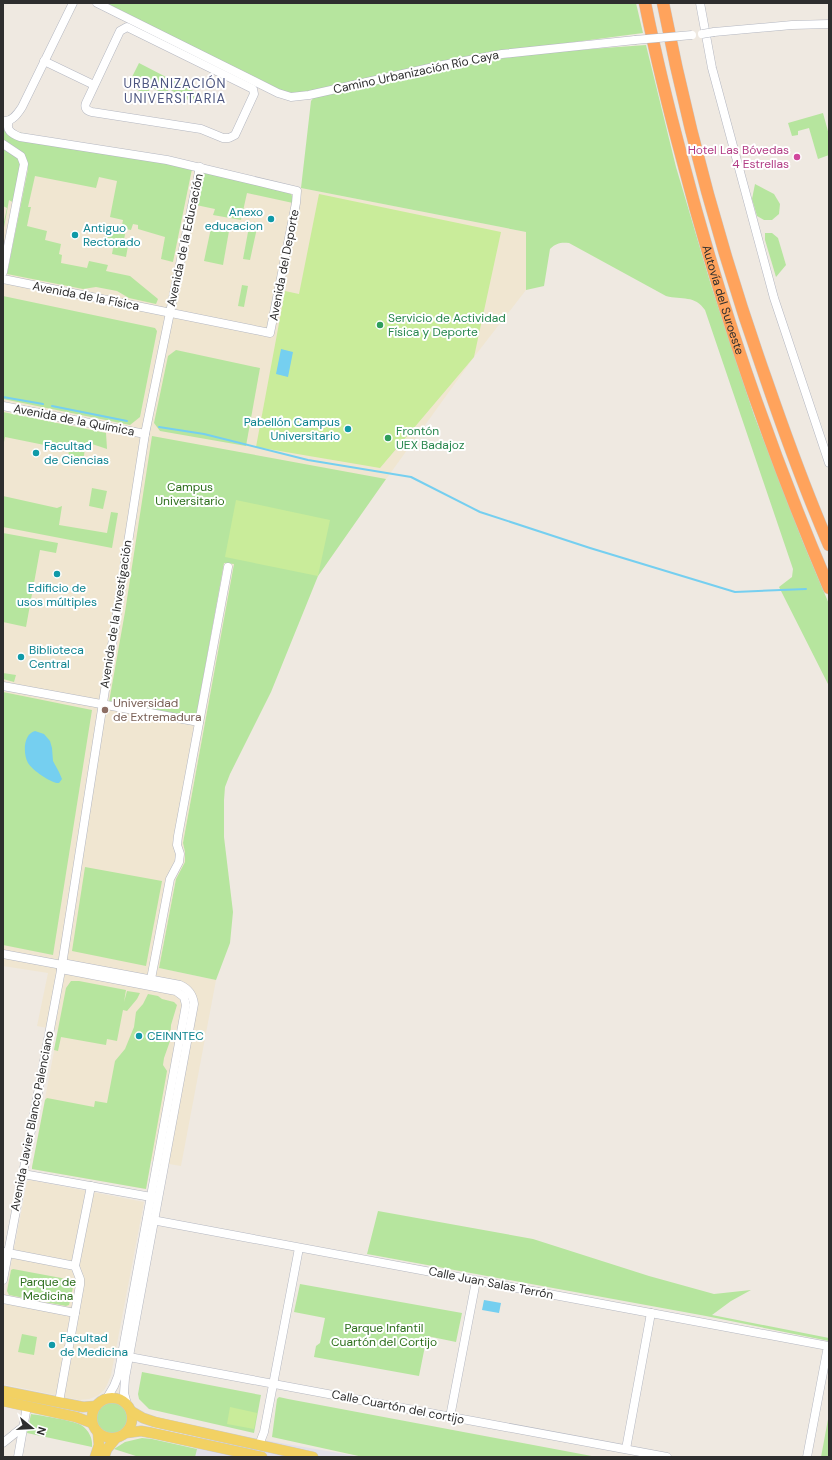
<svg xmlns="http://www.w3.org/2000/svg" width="832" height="1460" viewBox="0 0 832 1460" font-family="'DM Sans',sans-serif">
<rect width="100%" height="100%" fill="#efe9e1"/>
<path fill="#e3e1e8" d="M 202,1429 L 361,1457 L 193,1457 Z"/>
<g fill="#f0e6d1">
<path d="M 3,126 L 9,127 L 14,132 L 171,158 L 301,188 L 526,232 L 526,290 L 474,357 L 356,521 L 318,576 L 234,564 L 183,843 L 185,852 L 185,862 L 176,879 L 159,968 L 216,980 L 181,1166 L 151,1161 L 146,1189 L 32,1169 L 32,1167 L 58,1030 L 37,1026 L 48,973 L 3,966 Z"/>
<path d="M 30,1180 L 144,1202 L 111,1375 L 107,1385 L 104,1390 L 97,1396 L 89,1399 L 79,1400 L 3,1384 L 3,1305 L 27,1182 Z"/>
</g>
<g fill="#b6e59e">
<path d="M 106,3 L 636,3 L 643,33 L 514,50 L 307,92 L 293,94 L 276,89 Z"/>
<path d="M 646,45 L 676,167 L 711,285 L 754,415 L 803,542 L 829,604 L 829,686 L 779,587 L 792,577 L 793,569 L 705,310 C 695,295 682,300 666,296 L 569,243 C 561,242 556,243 550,249 L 544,286 L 526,290 L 526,232 L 301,188 L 311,101 L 314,97 C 368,85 422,71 477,62 C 533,53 589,49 646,45 Z"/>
<path d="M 139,63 L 197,93 L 192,102 L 169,89 L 166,95 L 151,87 L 147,95 L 128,85 Z"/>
<path d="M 823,113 L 829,135 L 829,155 L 818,159 L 809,128 L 798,131 L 798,135 L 792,136 L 788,123 Z"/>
<path d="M 3,129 L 192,169 L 173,262 L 161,259 L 165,237 L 138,229 L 138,225 L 133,224 L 131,230 L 126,229 L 123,245 L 128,246 L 126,257 L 112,254 L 114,243 L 104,241 L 106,228 L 121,230 L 123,220 L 110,217 L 117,181 L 99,177 L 96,188 L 35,176 L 28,207 L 31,207 L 27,226 L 47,231 L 45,240 L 61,244 L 59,254 L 62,255 L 61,263 L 87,268 L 89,261 L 108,265 L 106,271 L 130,276 L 158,299 L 156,304 L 129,298 L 117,291 L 96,287 L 83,289 L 7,274 L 28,169 C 28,151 16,148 3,140 Z"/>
<path d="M 3,146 L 19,156 L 21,164 L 14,203 L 9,200 L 3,233 L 3,226 L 7,208 L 3,206 Z"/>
<path d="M 204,172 L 290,192 L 292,196 L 293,203 L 247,193 L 241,220 L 213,215 L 215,209 L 196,205 Z"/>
<path d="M 755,184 L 774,194 L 780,204 L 779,214 L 772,220 L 764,220 L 757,216 L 752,199 Z"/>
<path d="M 254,221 L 257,228 L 250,260 L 243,259 L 248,232 L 252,232 Z"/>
<path d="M 211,228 L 229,231 L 223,265 L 204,261 Z"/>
<path d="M 765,233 L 772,233 L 778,238 L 786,265 L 776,277 L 765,240 Z"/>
<path d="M 242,285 L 248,286 L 244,307 L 238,306 Z"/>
<path d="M 3,296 L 155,328 L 157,331 L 140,417 L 130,425 L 3,399 Z"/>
<path d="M 176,350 L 260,368 L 246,446 L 160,431 L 154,423 L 168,356 Z"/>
<path d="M 3,412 L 106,433 L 107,449 L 92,444 L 91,447 L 85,448 L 83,463 L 68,458 L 69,450 L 5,437 L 3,447 Z"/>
<path d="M 152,436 L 386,479 L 318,576 L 271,692 L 230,774 L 225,787 L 224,800 L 224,837 L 233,912 L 230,943 L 216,980 L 159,968 L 176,879 L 185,862 L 185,852 L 183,843 L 234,564 L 224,563 L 196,717 L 109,702 L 125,612 Z"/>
<path d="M 92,488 L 107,491 L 103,509 L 89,506 Z"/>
<path d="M 3,496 L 57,508 L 62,506 L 59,525 L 107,533 L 111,512 L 118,513 L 112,548 L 3,527 Z"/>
<path d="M 3,533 L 58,543 L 56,553 L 40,550 L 26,627 L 3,622 Z"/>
<path d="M 3,673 L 16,675 L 14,682 L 3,679 Z"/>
<path d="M 3,692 L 92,710 L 53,955 L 3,945 Z"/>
<path d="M 85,867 L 162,881 L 146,966 L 72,951 Z"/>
<path d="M 71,981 L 79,981 L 126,990 L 124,1002 L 127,991 L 140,993 L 137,999 L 127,1011 L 123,1010 L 117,1041 L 107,1039 L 106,1045 L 61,1037 L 58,1051 L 54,1050 L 66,988 Z"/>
<path d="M 148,994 L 158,996 L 162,999 L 174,1002 L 177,1005 L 171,1025 L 170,1041 L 164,1058 L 163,1065 L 167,1071 L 146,1189 L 32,1169 L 32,1167 L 45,1100 L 47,1098 L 94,1107 L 95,1101 L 107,1103 L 115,1061 L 125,1049 L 134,1027 L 136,1012 L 143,1004 Z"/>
<path d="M 378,1211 L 533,1239 L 649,1276 L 714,1294 L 751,1290 L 731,1301 L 712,1315 L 829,1338 L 829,1341 L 706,1316 L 367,1254 Z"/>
<path d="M 13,1269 L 72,1280 L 74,1283 L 69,1305 L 66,1306 L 9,1295 L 7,1291 L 11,1270 Z"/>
<path d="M 300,1284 L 462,1313 L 456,1342 L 427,1336 L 419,1376 L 314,1357 L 316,1346 L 320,1343 L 325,1318 L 294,1312 Z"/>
<path d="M 22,1334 L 37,1337 L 34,1355 L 18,1352 Z"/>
<path d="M 142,1372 L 261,1395 L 254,1433 L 149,1409 L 139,1399 L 138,1394 Z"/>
<path d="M 279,1397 L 288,1399 L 597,1457 L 363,1457 L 272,1437 L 277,1399 Z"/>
<circle cx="112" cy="1418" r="17"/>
<path d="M 31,1414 C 43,1416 72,1420 81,1425 C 89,1430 93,1439 92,1447 L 27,1433 Z"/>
<path d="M 829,1414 L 829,1457 L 821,1457 Z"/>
<path d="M 142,1438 L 152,1439 L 197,1449 L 195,1457 L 139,1457 L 114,1449 L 125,1442 Z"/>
</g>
<g fill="#c9ec9a">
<path d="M 319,194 L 501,232 L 474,357 L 380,468 L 256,447 L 285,291 L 299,294 Z"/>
<path d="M 236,500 L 330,520 L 318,576 L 225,557 Z"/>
<path d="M 230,1407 L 257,1413 L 254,1429 L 227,1424 Z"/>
</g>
<g fill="#75cff0">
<path d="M 281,349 L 293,352 L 288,377 L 276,374 Z"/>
<path d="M 35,731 L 44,734 L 50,741 L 52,748 L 53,761 L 59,772 L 62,779 L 59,783 C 52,784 32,770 28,763 C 23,754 23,734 35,731 Z"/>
<path d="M 484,1300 L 501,1303 L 499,1313 L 482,1310 Z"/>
</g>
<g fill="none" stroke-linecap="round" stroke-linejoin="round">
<g stroke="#75cff0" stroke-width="2">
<path d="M 3,397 L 43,404"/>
<path d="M 52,406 L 127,421"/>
<path d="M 159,427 L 204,434 L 308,460 L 411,477 L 480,512 L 590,548 L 735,592 L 806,589"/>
</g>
<g stroke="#b4b7c1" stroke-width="9">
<g id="minor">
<path d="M 97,3 L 278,93 L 291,97 L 309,95 L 443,65 L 502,54 L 635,40"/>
<path d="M 700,3 L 712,68 L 774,298 L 829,463"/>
<path d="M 127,27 L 253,89 L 254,94 L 235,135 L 229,138 L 223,138 L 201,129 L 92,112 C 87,111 84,108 86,103 L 120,31 Z"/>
<path d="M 714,32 L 792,25 L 829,24"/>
<path d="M 44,61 L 94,85"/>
<path d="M 5,121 C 13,121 18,113 22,107 L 73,3"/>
<path d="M 3,144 L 21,156 L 24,164 L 3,272"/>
<path d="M 3,279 L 270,333 L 296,203 L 297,191 L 167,160 L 20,137 C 12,134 5,130 9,121"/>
<path d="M 3,406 L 145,434"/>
<path d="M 3,686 L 199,722"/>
<path d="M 3,954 L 62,965"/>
<path d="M 62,963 L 180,985 C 189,989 193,995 194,1004 L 125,1378 L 124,1393 L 127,1404"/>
<path d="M 61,969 L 176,991 L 184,997 L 186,1005 L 118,1376 L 114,1386 L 107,1398"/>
<path d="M 151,979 L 170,879 L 179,862 L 180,854 L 177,845 L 178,836 L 228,567"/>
<path d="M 23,1174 L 151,1197"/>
<path d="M 147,1219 L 828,1346 L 807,1457"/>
<path d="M 3,1252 L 75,1266"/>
<path d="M 3,1280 L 62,965 L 145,434 L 200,167"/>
<path d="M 3,1299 L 75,1313"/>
<path d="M 129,1357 L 667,1457"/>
<path d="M 59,1402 L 80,1285 L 80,1279 L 75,1266 L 91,1186"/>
<path d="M 450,1417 L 476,1281"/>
<path d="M 3,1443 L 23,1427"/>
<path d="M 259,1445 L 264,1432 L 299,1248"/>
<path d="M 626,1449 L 651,1313"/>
<path d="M 18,1457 L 27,1406"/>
</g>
</g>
<g stroke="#c9c9c9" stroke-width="11">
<g id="major">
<path d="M 3,1391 L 83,1407 L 96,1406"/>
<circle cx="112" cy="1418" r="20"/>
<path d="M 3,1401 L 76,1417 L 92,1423"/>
<path d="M 131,1411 L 143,1418 L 155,1422 L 313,1457"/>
<path d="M 126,1433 L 141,1431 L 152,1433 L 262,1457"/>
<path d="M 95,1457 L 99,1445 L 98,1433"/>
<path d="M 104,1457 L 107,1449 L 116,1438"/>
</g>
</g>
<g stroke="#c9c9c9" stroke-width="13">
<g id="highway">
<path id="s1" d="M 645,3 C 656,57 669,110 683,162 C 721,308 770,450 829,588"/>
<path d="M 663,3 C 688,131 723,258 767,382 C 786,437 806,492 829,545"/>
</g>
</g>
<use href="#minor" stroke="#fff" stroke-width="8"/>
<use href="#major" stroke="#f2d163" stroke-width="10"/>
<use href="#highway" stroke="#ffa35c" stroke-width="12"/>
<g stroke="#b4b7c1" stroke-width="9" stroke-linecap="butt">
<g id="minor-bridge">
<path d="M 702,34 L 714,32"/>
<path d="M 635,40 L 692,35"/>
</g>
</g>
<use href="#minor-bridge" stroke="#fff" stroke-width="8"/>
</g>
<circle fill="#d1479c" stroke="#fff" stroke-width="1.5" cx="797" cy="157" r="4"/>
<g fill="#0f9aa8" stroke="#fff" stroke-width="1.5">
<circle cx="271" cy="219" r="4"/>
<circle cx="75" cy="235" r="4"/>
<circle cx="348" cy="429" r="4"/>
<circle cx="36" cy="453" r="4"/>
<circle cx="57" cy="574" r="4"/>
<circle cx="21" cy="657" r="4"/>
<circle cx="139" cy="1036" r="4"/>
<circle cx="52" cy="1345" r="4"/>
</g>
<g fill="#2e9e5b" stroke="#fff" stroke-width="1.5">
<circle cx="380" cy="325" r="4"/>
<circle cx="388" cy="438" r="4"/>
</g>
<circle fill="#8d6e63" stroke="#fff" stroke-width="1.5" cx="105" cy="710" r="4"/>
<g text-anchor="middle" stroke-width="4" stroke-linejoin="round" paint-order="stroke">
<g font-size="12" fill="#2e2e2e" stroke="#fff">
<text transform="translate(416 72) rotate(-12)" y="4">Camino Urbanización Río Caya</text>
<text transform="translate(185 240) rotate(-78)" y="4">Avenida de la Educación</text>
<text transform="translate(284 265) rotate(-79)" y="4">Avenida del Deporte</text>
<text transform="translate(86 296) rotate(11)" y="4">Avenida de la Física</text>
<text dy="4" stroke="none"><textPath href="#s1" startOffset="307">Autovía del Suroeste</textPath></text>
<text transform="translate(74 420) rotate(11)" y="4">Avenida de la Química</text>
<text transform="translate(116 614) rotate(-81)" y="4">Avenida de la Investigación</text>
<text transform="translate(32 1121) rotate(-79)" y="4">Avenida Javier Blanco Palenciano</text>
<text transform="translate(491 1283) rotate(11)" y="4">Calle Juan Salas Terrón</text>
<text transform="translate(398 1407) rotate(11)" y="4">Calle Cuartón del cortijo</text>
</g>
<g font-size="12" fill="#b23c85" stroke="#fff" text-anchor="end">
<text x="789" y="154">Hotel Las Bóvedas<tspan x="789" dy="14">4 Estrellas</tspan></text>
</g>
<g font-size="12" fill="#0d838f" stroke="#fff" text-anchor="start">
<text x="263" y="216" text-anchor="end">Anexo<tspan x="263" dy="14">educacion</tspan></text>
<text x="83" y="232">Antiguo<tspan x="83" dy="14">Rectorado</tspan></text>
<text x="340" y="426" text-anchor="end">Pabellón Campus<tspan x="340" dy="14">Universitario</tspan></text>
<text x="44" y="450">Facultad<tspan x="44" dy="14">de Ciencias</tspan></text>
<text x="57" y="592" text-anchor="middle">Edificio de<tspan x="57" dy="14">usos múltiples</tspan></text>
<text x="29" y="654">Biblioteca<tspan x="29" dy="14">Central</tspan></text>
<text x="147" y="1040">CEINNTEC</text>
<text x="60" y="1342">Facultad<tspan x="60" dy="14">de Medicina</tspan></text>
</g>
<g font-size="12" fill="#27864d" stroke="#fff" text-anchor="start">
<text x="388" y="322">Servicio de Actividad<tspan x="388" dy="14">Física y Deporte</tspan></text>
<text x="396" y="435">Frontón<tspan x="396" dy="14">UEX Badajoz</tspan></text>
</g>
<g font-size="12" fill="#2c6e1b" stroke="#fff">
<text x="190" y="491">Campus<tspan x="190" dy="14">Universitario</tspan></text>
<text x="48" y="1286">Parque de<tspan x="48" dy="14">Medicina</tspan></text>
<text x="384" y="1332">Parque Infantil<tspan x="384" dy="14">Cuartón del Cortijo</tspan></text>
</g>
<g font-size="12" fill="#785e54" stroke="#fff" text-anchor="start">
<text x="113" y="707">Universidad<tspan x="113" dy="14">de Extremadura</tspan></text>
</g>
<g font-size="13" letter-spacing="1" fill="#4d5680" stroke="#fff">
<text x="175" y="88">URBANIZACIÓN<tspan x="175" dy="15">UNIVERSITARIA</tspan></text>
</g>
</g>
<rect width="832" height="1460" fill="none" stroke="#2e2e2e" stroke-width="8"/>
<g transform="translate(32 1428) rotate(108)" stroke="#ffffff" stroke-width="3" paint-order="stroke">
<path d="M0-3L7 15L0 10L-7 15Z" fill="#2e2e2e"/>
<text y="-6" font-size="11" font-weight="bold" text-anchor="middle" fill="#2e2e2e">N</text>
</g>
</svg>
